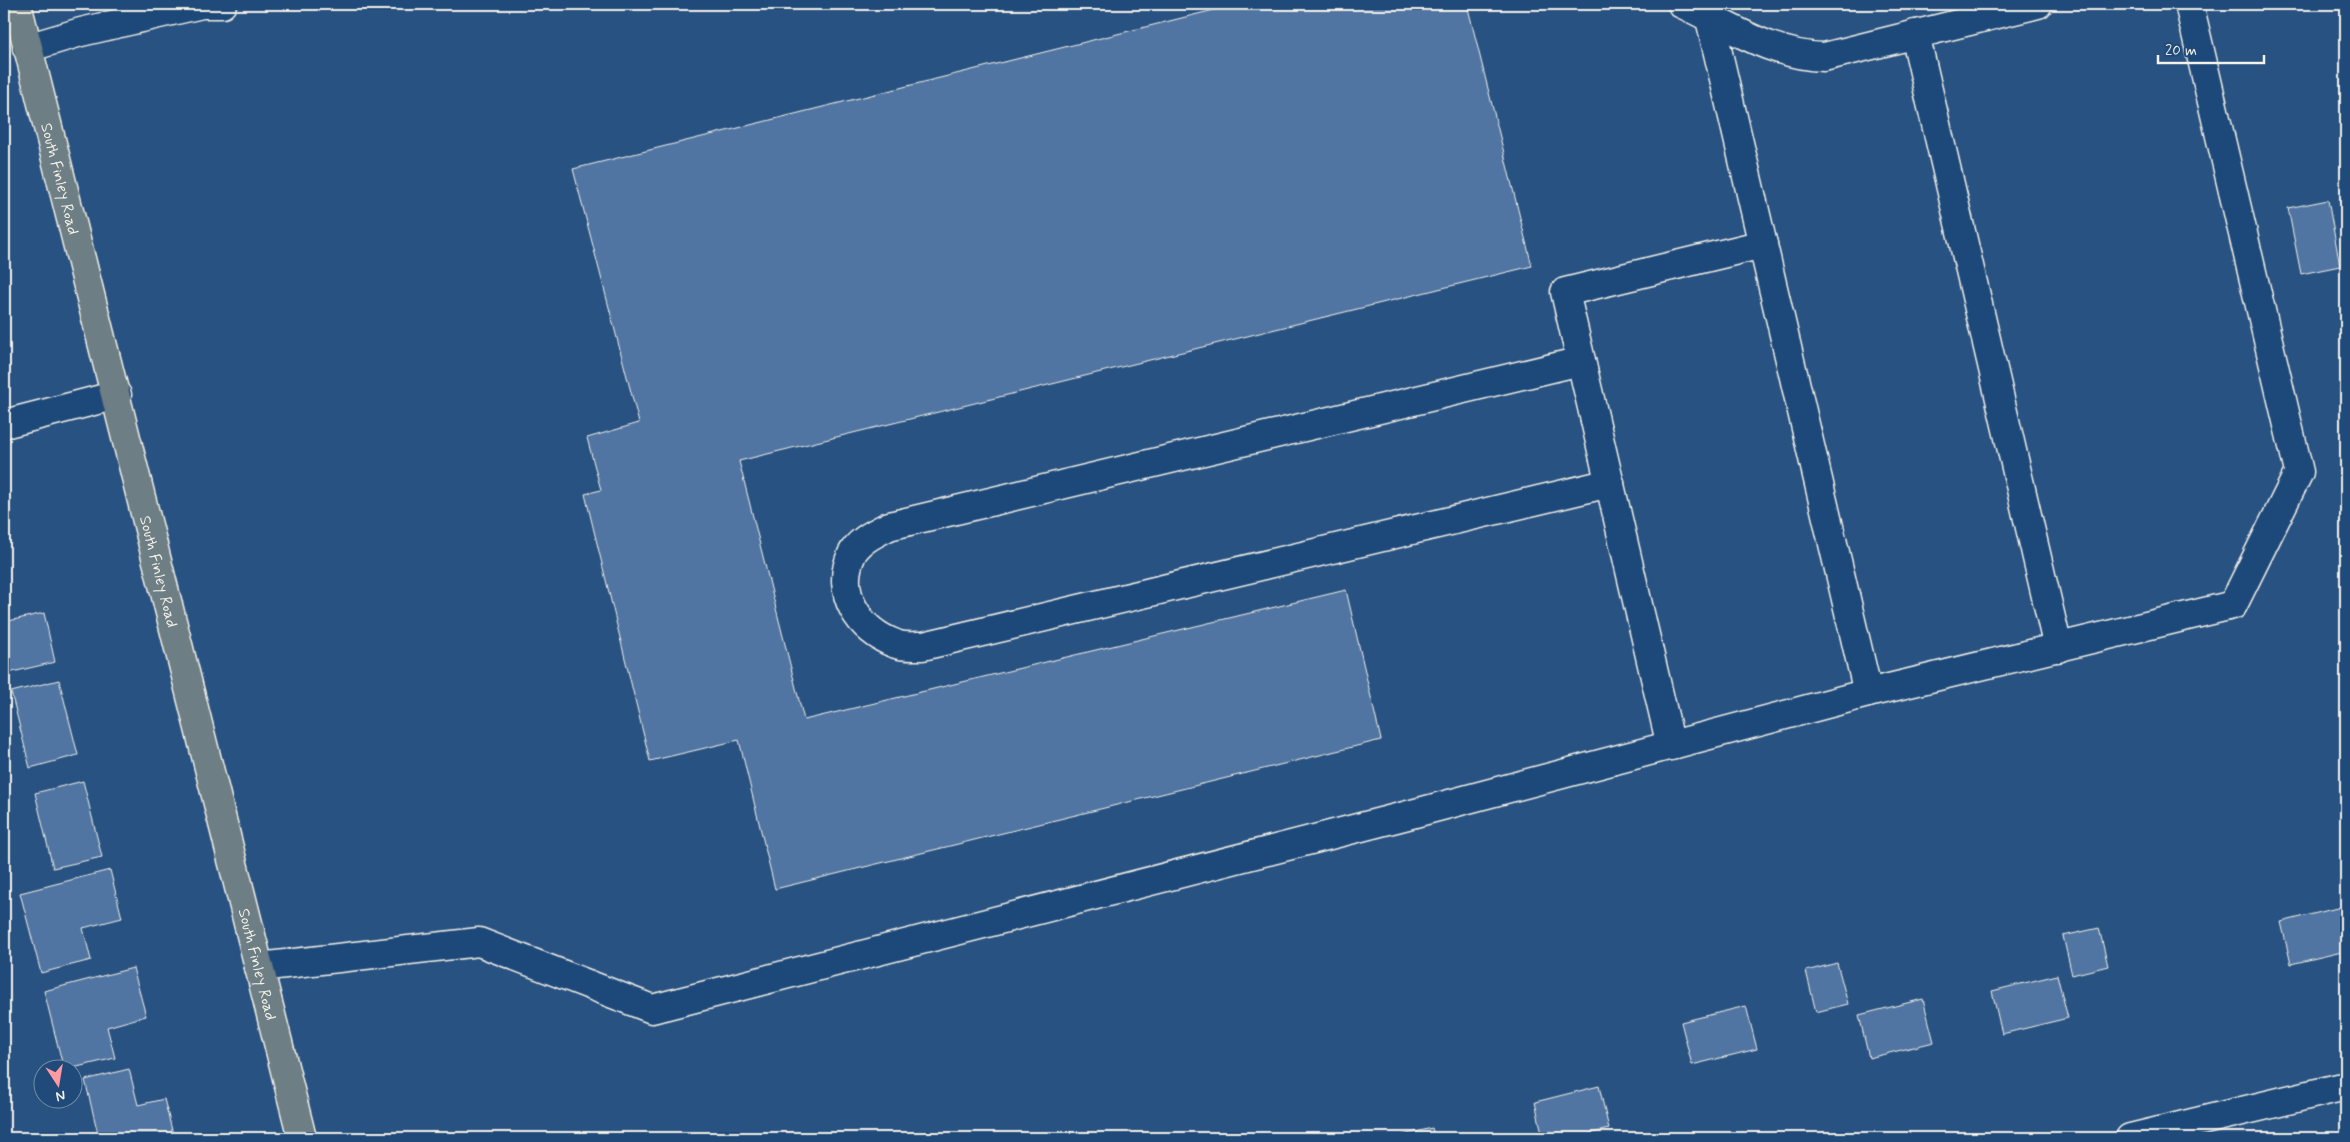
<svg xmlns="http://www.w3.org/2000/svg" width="2350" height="1142" viewBox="0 0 2350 1142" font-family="Mynerve,sans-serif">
<rect width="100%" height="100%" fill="#285282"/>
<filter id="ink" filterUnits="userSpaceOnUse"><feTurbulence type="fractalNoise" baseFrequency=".02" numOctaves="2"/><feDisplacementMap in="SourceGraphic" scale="10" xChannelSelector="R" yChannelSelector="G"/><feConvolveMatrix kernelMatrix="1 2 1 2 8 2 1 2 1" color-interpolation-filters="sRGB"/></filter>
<g filter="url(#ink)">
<g fill="#5175a2" stroke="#f4f1e8">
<path d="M 1238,4 L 1467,4 L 1532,266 L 739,461 L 804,720 L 1346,590 L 1381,740 L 775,889 L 739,740 L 650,761 L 585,494 L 601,490 L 587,438 L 639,423 L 573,169 Z"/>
<path d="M 2328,200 L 2340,266 L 2301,274 L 2288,208 Z"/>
<path d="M 44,613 L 55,662 L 4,674 L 4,622 Z"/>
<path d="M 59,680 L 78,755 L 30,768 L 11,692 Z"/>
<path d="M 83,781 L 102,857 L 53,868 L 35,793 Z"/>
<path d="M 110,870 L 122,918 L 83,928 L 91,960 L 41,973 L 20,893 Z"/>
<path d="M 2345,906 L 2346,951 L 2291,964 L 2281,922 Z"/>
<path d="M 2099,928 L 2108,966 L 2072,975 L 2063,936 Z"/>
<path d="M 1837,963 L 1848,1004 L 1816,1012 L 1806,971 Z"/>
<path d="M 133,968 L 146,1016 L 107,1027 L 115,1058 L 64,1070 L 44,991 Z"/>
<path d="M 2057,975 L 2068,1018 L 2002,1034 L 1992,991 Z"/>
<path d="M 1923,999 L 1934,1042 L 1869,1058 L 1859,1015 Z"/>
<path d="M 1746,1006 L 1757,1049 L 1692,1065 L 1681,1022 Z"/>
<path d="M 129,1069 L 138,1105 L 164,1099 L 174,1138 L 99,1138 L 85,1080 Z"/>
<path d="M 1599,1086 L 1609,1129 L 1571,1138 L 1543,1138 L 1535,1102 Z"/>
<path d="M 1432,1128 L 1435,1138 L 1390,1138 Z"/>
</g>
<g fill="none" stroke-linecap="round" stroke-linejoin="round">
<g stroke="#f4f1e8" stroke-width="31">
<g id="minor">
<path d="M 1682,4 C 1728,25 1772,56 1824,57 L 2038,4"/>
<path d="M 1710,19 L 1868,693"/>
<path d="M 1915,34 L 2058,648"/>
<path d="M 27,48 L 81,32 L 202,4 L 222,4"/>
<path d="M 1581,361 L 889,526 C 876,533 859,540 852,554 C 834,592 859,631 896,644 C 903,647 914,646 923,646 L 1610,483"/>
<path d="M 4,424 L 117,395"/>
<path d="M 1671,746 L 1565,292 L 1763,244"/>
<path d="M 259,967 L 479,942 L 652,1009 L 1404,816 L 1868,693 L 2233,605 L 2299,472 L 2189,4"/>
<path d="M 2130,1138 L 2346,1086"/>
</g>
</g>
<g stroke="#f4f1e8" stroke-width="31">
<g id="major">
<path id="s1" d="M 17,4 L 302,1138"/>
</g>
</g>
<use href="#minor" stroke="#1f4a7a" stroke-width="28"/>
<use href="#major" stroke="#6d7e84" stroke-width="28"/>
</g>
</g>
<g text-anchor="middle" stroke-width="4" stroke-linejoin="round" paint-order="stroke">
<g font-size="16" fill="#f4f1e8" stroke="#1f4a7a">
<text dy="6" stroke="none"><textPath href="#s1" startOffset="180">South Finley Road</textPath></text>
<text dy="6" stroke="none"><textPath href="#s1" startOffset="585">South Finley Road</textPath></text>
<text dy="6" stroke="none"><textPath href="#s1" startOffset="990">South Finley Road</textPath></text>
</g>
</g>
<rect width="2350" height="1142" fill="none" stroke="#1f4a7a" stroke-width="20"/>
<rect x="10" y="10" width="2330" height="1122" fill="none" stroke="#f4f1e8" stroke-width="2" filter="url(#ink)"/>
<g transform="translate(58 1084) rotate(168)"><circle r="24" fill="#1f4a7a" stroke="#748da6"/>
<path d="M0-4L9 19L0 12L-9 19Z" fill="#ff9aa2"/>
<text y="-8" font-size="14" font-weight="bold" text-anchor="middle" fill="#f4f1e8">N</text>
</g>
<path d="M2158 55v8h106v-8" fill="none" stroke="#f4f1e8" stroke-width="2.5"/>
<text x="2165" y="55" font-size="15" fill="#f4f1e8" stroke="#1f4a7a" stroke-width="4" paint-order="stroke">20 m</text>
</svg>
